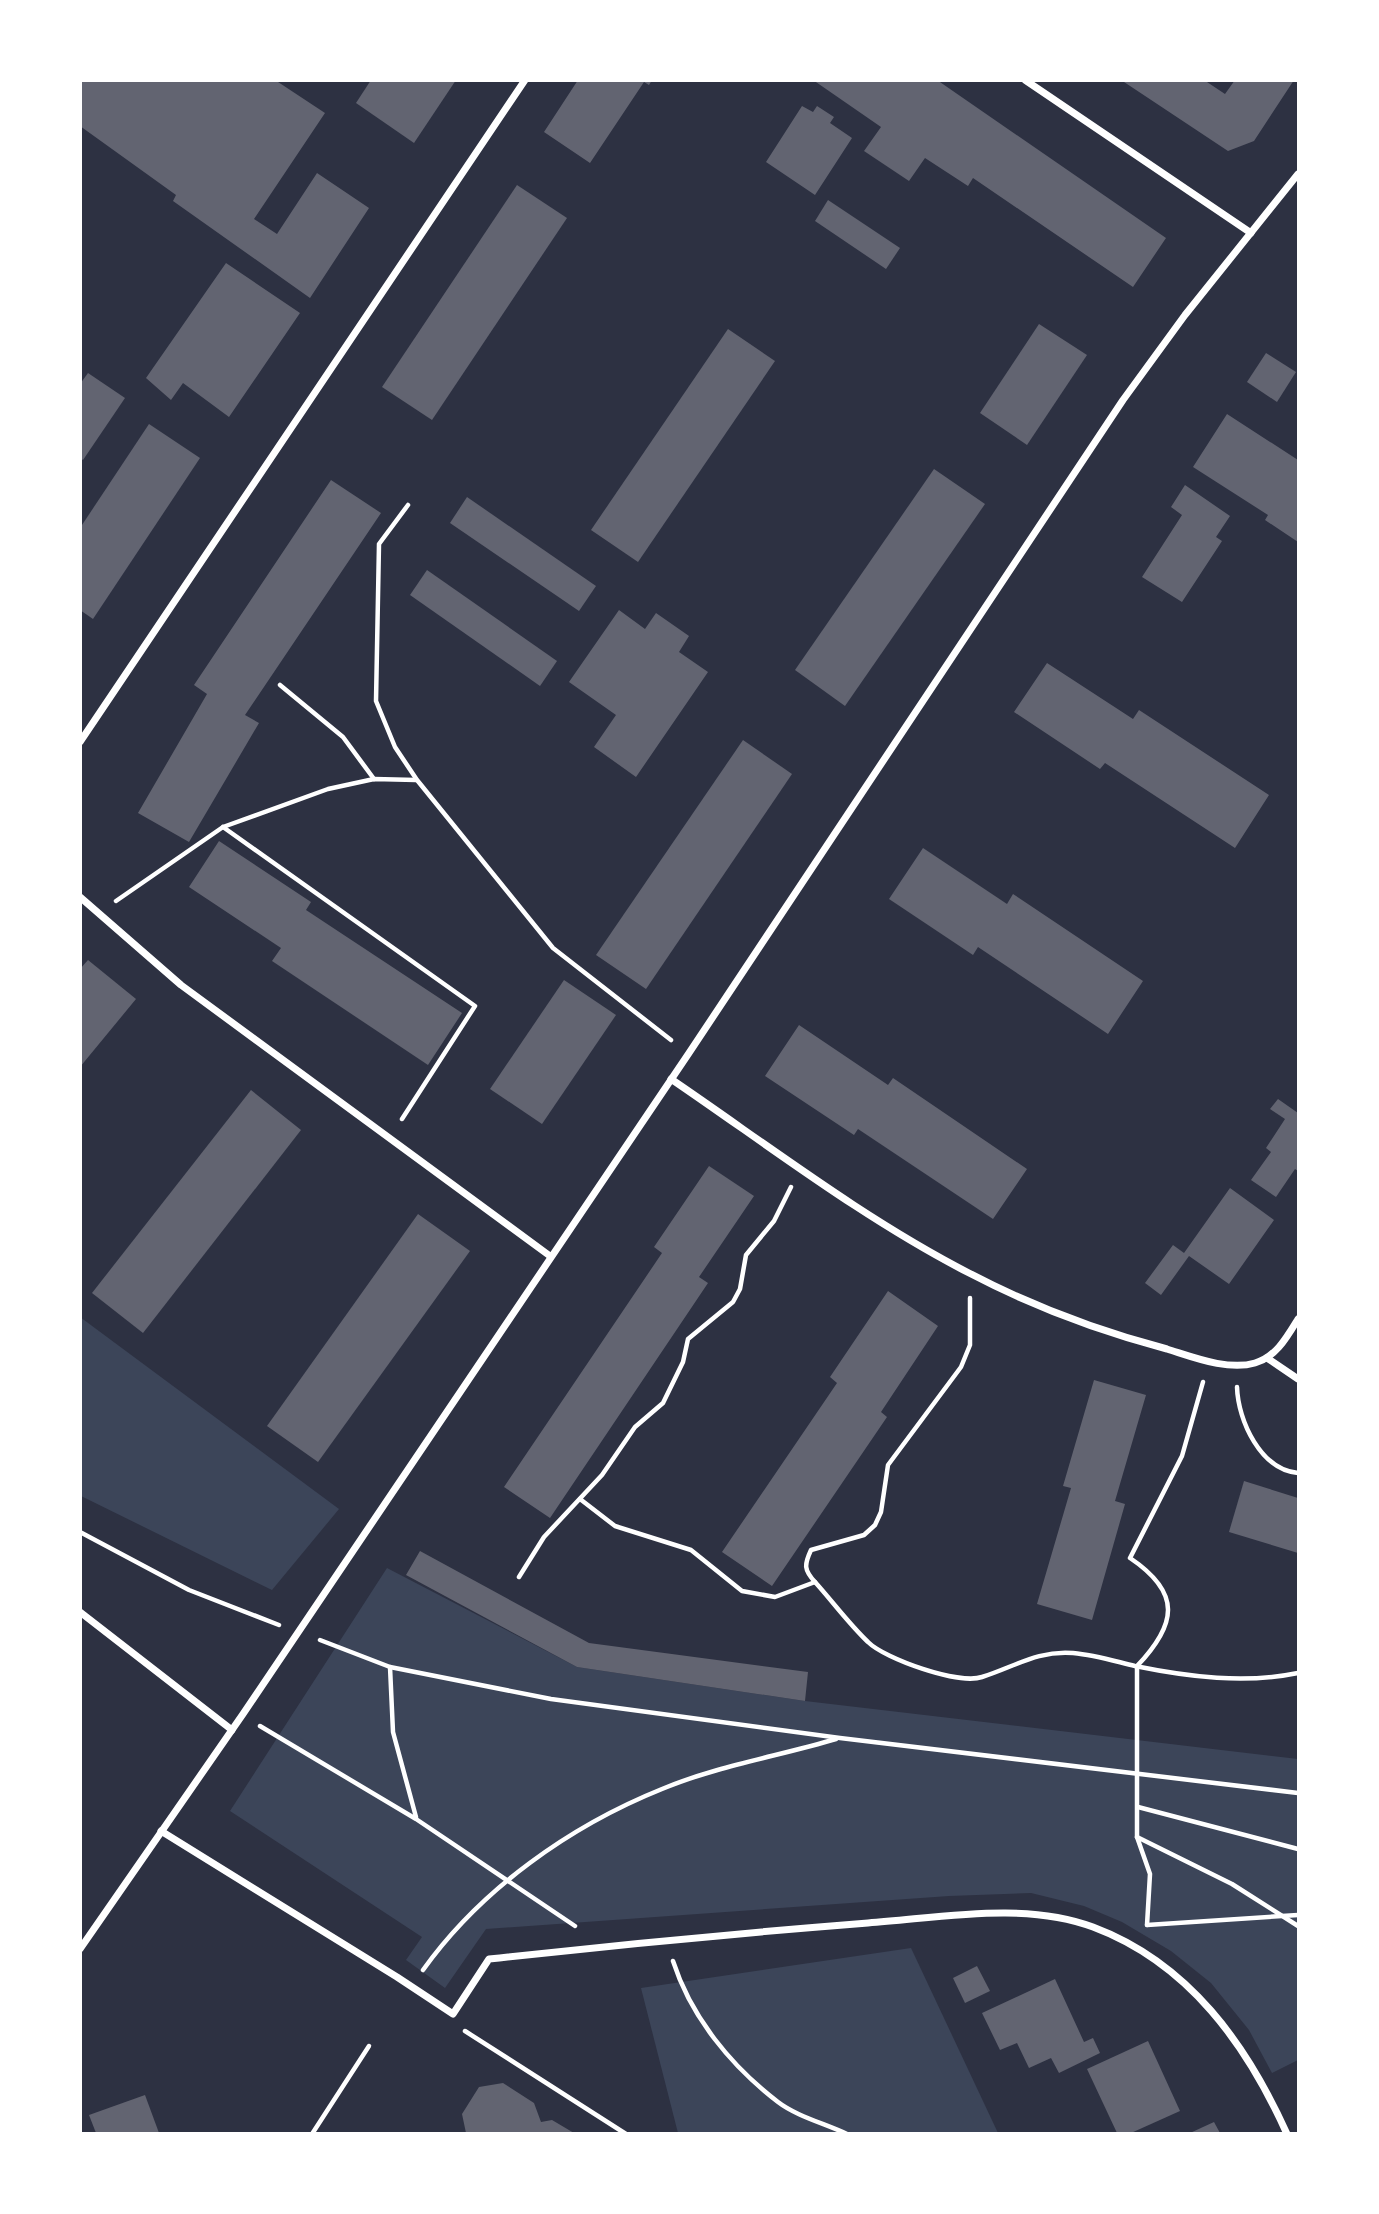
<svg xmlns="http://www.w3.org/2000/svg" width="1379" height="2214" viewBox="0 0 1379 2214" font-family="'Archivo Narrow',sans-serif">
<rect width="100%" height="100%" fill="#2d3142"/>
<g fill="#3c4559">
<path d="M 80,1317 L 339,1509 L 272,1590 L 81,1496 Z"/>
<path d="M 387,1568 L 577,1667 L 805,1701 L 1298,1759 L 1298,2060 L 1272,2073 L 1249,2030 L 1211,1983 L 1171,1951 L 1122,1922 L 1084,1906 L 1031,1893 L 949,1896 L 486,1929 L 445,1988 L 406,1960 L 422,1937 L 230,1811 Z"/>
<path d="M 911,1948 L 998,2133 L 678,2133 L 641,1988 Z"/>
</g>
<g fill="#626471">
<path d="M 80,80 L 275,80 L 325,113 L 254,219 L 277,234 L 317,173 L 369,208 L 310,298 L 173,201 L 176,195 L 80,126 Z"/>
<path d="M 371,80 L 456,80 L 414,143 L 356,103 Z"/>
<path d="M 578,80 L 652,80 L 649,85 L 644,82 L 590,163 L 544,132 Z"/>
<path d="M 813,80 L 937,80 L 1166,238 L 1133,287 L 973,178 L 968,186 L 925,158 L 909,181 L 864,151 L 881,127 Z"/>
<path d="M 1121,80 L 1204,80 L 1225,94 L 1235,80 L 1294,80 L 1254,141 L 1228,151 Z"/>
<path d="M 802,106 L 813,112 L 817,106 L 834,117 L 830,123 L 852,138 L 815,195 L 766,162 Z"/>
<path d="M 517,185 L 567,218 L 432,420 L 382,387 Z"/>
<path d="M 828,200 L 900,248 L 886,269 L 815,221 Z"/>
<path d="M 226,263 L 300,313 L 229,417 L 183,383 L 171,400 L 146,378 Z"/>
<path d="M 1039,324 L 1087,355 L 1027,445 L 980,413 Z"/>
<path d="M 728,329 L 775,361 L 638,562 L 591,530 Z"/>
<path d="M 1266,353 L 1296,372 L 1277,402 L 1247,382 Z"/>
<path d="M 88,373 L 125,398 L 83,460 L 80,458 L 80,384 Z"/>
<path d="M 1227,414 L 1298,460 L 1298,542 L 1265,520 L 1268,515 L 1193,467 Z"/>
<path d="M 149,424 L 200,458 L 93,619 L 80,610 L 80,528 Z"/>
<path d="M 934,469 L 985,504 L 845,706 L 795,670 Z"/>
<path d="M 331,480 L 381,513 L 245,715 L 259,723 L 189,842 L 138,813 L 207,694 L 194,685 Z"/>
<path d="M 1185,485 L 1230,516 L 1216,537 L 1222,541 L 1182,602 L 1142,577 L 1182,515 L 1171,507 Z"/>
<path d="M 467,497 L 596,586 L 579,611 L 450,523 Z"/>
<path d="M 427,570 L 557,661 L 540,686 L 410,595 Z"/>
<path d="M 619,610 L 645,629 L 656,613 L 689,636 L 679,652 L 708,672 L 636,777 L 594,747 L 616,715 L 569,682 Z"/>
<path d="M 1047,663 L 1133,719 L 1139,710 L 1269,795 L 1235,848 L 1105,763 L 1100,769 L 1014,712 Z"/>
<path d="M 743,740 L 792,774 L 646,989 L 596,955 Z"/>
<path d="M 219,841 L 311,902 L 306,910 L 462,1013 L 428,1065 L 272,961 L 281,948 L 189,887 Z"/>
<path d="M 923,848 L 1007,904 L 1013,894 L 1143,981 L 1108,1034 L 978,947 L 973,955 L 889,899 Z"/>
<path d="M 88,960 L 136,999 L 80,1067 L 80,969 Z"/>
<path d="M 564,980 L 616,1015 L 542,1124 L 490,1089 Z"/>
<path d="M 799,1025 L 888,1085 L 893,1078 L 1027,1169 L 993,1219 L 858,1129 L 854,1135 L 765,1076 Z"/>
<path d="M 251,1090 L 301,1130 L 143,1333 L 92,1293 Z"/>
<path d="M 1278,1099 L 1298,1113 L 1298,1171 L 1295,1169 L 1276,1197 L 1251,1180 L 1271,1152 L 1266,1148 L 1285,1119 L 1270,1109 Z"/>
<path d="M 709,1166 L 754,1196 L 699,1277 L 708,1283 L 550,1518 L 504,1487 L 662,1253 L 654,1247 Z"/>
<path d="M 1230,1188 L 1274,1220 L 1229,1284 L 1189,1256 L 1161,1295 L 1145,1283 L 1173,1245 L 1184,1253 Z"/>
<path d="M 418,1214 L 470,1251 L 318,1462 L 267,1426 Z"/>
<path d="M 888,1291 L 938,1326 L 881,1412 L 887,1417 L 772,1586 L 722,1552 L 837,1383 L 830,1377 Z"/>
<path d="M 1094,1380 L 1146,1395 L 1115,1501 L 1125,1504 L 1092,1620 L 1037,1604 L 1071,1488 L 1063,1486 Z"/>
<path d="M 1244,1481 L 1298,1498 L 1298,1553 L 1229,1532 Z"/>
<path d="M 420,1551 L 589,1643 L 808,1672 L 805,1701 L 577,1667 L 406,1575 Z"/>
<path d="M 977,1966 L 990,1991 L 965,2003 L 953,1978 Z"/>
<path d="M 1055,1979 L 1084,2042 L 1093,2038 L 1100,2053 L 1059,2073 L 1051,2058 L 1029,2068 L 1017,2043 L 1000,2050 L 982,2013 Z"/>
<path d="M 1148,2041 L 1180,2111 L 1131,2133 L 1117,2133 L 1087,2069 Z"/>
<path d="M 503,2083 L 534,2103 L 541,2122 L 552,2120 L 574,2133 L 466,2133 L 462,2114 L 479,2087 Z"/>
<path d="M 145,2095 L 159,2133 L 96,2133 L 89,2115 Z"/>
<path d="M 1214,2122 L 1220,2133 L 1190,2133 Z"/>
</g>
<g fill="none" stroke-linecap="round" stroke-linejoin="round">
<g stroke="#fff" stroke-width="4.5">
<path d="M 408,505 L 379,544 L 376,701 L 395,747 L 417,780 L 553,948 L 671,1040"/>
<path d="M 280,685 L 343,737 L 374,779"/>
<path d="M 223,827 L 475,1006 L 402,1119"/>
<path d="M 116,901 L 223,827 L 328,789 L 374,779 L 416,780"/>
<path d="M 1237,1387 C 1238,1421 1261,1470 1298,1473"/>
<path d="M 580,1499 L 615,1526 L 691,1550 L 742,1591 L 775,1597 L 815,1582 C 833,1602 849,1624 868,1642 C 885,1659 959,1685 982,1677 C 1014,1667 1038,1650 1073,1653 C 1095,1655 1114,1661 1135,1666 C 1189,1677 1245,1684 1298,1673"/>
<path d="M 80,1532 L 189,1590 L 279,1625"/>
<path d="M 519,1577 L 544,1537 L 602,1475 L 635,1427 L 663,1403 L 683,1362 L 688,1339 L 733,1302 L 740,1289 L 746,1255 L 774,1221 L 791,1187"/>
<path d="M 815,1582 C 804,1570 804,1565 811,1550 L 864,1535 L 875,1525 L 881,1512 L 888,1465 L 961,1367 L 970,1345 L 970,1298"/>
<path d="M 320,1640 L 390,1667 L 551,1699 L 840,1738 L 1298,1793"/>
<path d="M 390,1667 L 393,1732 L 416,1817"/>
<path d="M 260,1726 L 416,1819 L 575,1926"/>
<path d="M 1138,1807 L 1298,1849"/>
<path d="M 1137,1837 L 1232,1884 L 1298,1926"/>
<path d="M 1147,1925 L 1150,1874 L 1137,1837 L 1137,1666 C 1177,1624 1182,1593 1130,1558 L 1182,1456 L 1203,1382"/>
<path d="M 1147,1925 L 1298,1915"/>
<path d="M 673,1961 C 691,2017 731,2066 778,2102 C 796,2116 826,2124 847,2134"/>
<path d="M 423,1970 C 481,1889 570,1826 662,1789 C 717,1766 779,1756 836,1739"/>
<path d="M 465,2031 L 626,2134"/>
<path d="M 312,2134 L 369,2046"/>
</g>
<g stroke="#fff" stroke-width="7">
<path d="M 1025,80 L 1251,233"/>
<path d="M 80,742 L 525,80"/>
<path d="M 80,897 L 181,985 L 550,1256"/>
<path d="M 671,1079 C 768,1145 864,1219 969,1273 C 1032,1306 1099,1331 1167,1349 C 1193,1357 1228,1371 1255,1363 C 1276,1357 1287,1337 1298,1319"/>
<path d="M 1267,1358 L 1298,1379"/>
<path d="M 80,1612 L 232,1730"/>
<path d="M 161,1831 L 397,1977 L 453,2014 L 489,1959 C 615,1945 741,1933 868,1923 C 940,1918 1024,1901 1093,1927 C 1189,1963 1247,2045 1287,2134"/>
<path d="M 80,1949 L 243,1714 L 689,1053 L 1123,400 L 1185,315 L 1298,174"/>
</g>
</g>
<rect width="1379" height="2214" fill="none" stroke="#ffffff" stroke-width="164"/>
</svg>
